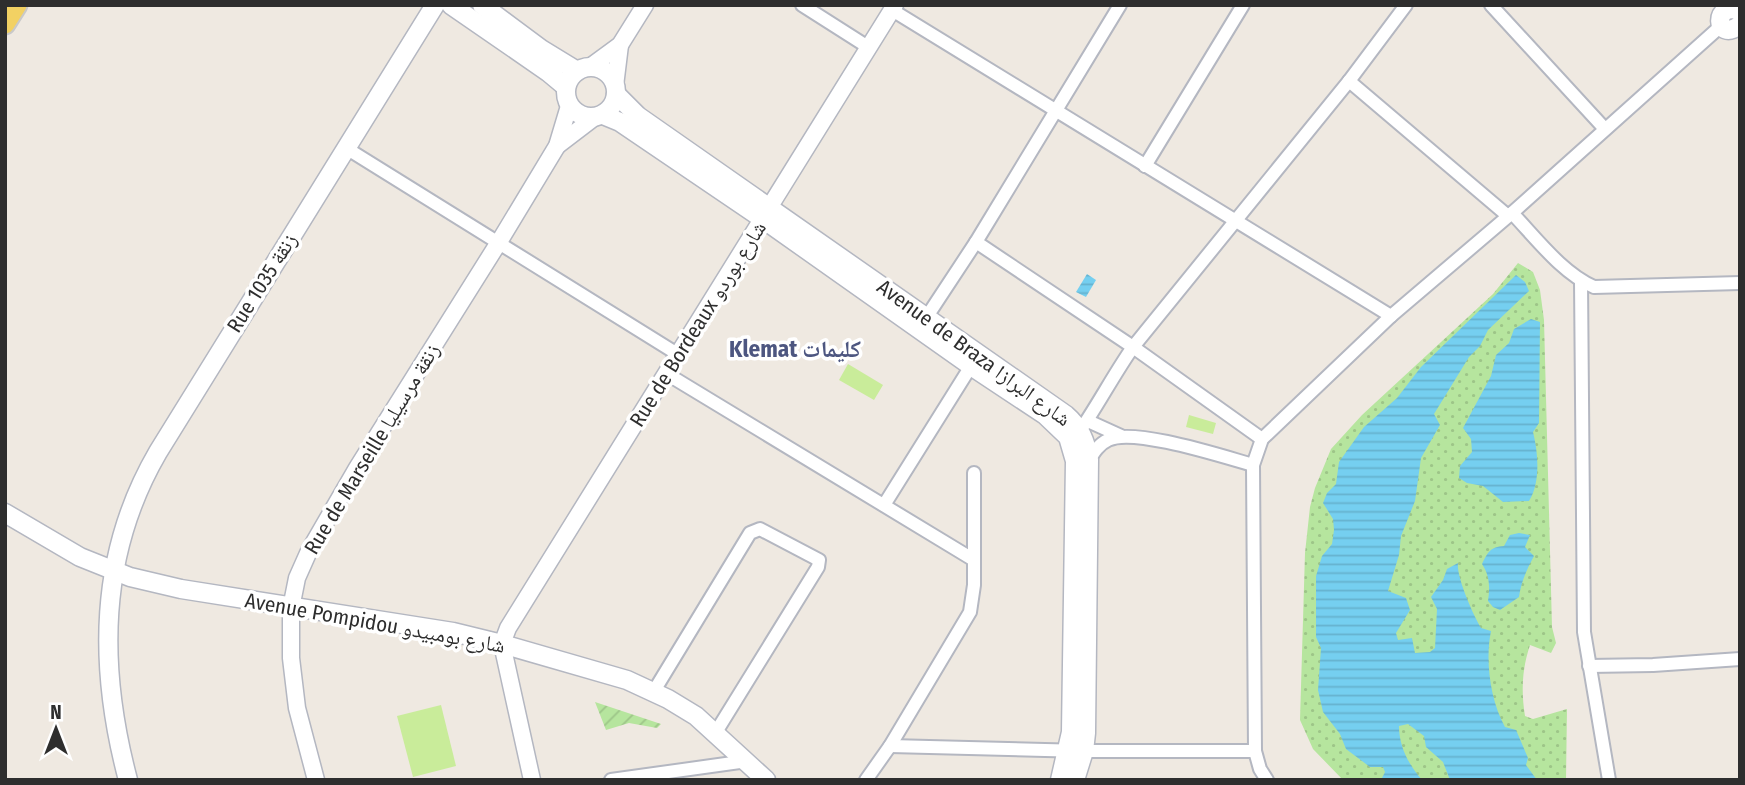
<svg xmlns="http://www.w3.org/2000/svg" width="1745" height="785" viewBox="0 0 1745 785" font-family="'Fira Sans Condensed','Noto Naskh Arabic',sans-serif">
<defs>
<pattern id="grass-dots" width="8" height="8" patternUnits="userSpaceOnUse" patternTransform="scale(1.75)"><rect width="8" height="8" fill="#b6e59e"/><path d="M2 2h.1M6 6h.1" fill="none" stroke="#9dc588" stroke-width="1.8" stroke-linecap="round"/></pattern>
<pattern id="garden-furrows" width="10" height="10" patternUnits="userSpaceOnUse" patternTransform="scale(1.75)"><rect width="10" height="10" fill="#b6e59e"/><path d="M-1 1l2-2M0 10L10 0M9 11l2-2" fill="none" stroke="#9dc588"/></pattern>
<pattern id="water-rules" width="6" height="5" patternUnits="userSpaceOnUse" patternTransform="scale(1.75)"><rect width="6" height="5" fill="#75cff0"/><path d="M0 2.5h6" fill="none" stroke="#66b2ce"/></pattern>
</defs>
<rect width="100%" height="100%" fill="#efe9e1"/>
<path fill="url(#grass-dots)" d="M 1518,263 L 1533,272 L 1540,290 L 1544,320 L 1552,627 L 1556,643 L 1551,653 L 1530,645 C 1522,669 1521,691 1525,716 L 1533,719 L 1567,709 L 1566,780 L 1343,780 L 1313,749 L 1300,720 L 1305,553 L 1310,507 L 1315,488 L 1331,449 L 1362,415 L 1493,294 Z"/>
<path fill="url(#garden-furrows)" d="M 595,702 L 661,724 L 657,728 L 629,723 L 606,730 Z"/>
<g fill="#c9ec9a">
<path d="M 848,364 L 883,385 L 874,400 L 839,380 Z"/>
<path d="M 1189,415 L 1216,423 L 1213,434 L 1186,427 Z"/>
<path d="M 441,705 L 456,766 L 413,777 L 397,716 Z"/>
</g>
<g fill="url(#water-rules)">
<path d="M 1087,274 L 1096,280 L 1086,297 L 1076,292 Z"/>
<path d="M 1516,275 L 1525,282 L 1529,291 L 1488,330 L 1480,346 L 1469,357 L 1434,414 L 1440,425 L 1421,458 L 1415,501 L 1401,536 L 1399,555 L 1388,591 L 1406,598 L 1410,610 L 1396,633 L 1398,640 L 1412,638 L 1415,653 L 1430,652 L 1435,648 L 1437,609 L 1431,597 L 1443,580 L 1447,569 L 1458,563 C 1456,576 1473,615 1481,628 L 1491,631 C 1485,660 1490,700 1505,727 L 1516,730 L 1528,758 L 1526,765 L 1537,780 L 1450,780 L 1443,762 L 1426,747 L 1424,736 L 1408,724 L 1399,726 C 1399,747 1409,765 1422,780 L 1381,780 L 1385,772 L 1383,767 L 1370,767 L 1346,749 L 1340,734 L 1323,712 L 1318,690 L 1321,648 L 1316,637 L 1316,576 L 1322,556 L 1332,544 L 1334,530 L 1333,519 L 1323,503 L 1327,493 L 1336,484 L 1339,462 L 1364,427 L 1397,398 L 1421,367 Z"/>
<path d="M 1531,319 L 1540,322 L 1539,423 L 1533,432 C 1538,452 1541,482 1529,501 L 1503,502 L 1483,486 L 1467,483 L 1459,478 L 1460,466 L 1472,452 L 1471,439 L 1463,428 L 1491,376 L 1496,355 L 1509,343 L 1514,329 Z"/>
<path d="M 1519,533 L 1530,535 L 1525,547 L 1534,556 C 1527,569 1521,582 1519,597 L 1500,610 L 1493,607 L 1488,601 C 1490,588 1490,576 1482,564 C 1488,552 1490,547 1504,546 L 1510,535 Z"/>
</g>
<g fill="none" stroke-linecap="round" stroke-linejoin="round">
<g stroke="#b4b7c1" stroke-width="16">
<g id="minor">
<path d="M 802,5 L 868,47"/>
<path d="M 1491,5 L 1605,129"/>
<path d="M 892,10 L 1391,316"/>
<path d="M 1349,81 L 1508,216"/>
<path d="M 346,148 L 679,355"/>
<path d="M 1145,166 L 1243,5"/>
<path d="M 1512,213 C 1536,238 1562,273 1594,287 L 1740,283"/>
<path d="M 976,242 L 1133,347 L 1262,439"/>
<path d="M 1581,281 L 1584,632 L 1609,780"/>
<path d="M 926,318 L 976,242 L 1120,5"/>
<path d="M 667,374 L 974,560"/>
<path d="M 1088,421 L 1121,436"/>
<path d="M 1075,438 C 1096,409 1112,377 1133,347 L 1349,81 L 1406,5"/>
<path d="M 1089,460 C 1094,452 1099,444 1108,440 C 1133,427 1224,457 1253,465"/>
<path d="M 884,505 L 971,366"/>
<path d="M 1589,666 L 1653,665 L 1740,659"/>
<path d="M 654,691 L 750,533 L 760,529 L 819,560 L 818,567 L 716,732"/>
<path d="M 890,746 L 1084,751 L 1255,751"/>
<path d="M 611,780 L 747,761"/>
<path d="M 866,780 L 890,746 L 970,612 L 974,585 L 974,473"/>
<path d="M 1267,780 L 1260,769 L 1255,751 L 1253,465 L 1262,439 L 1391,316 L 1512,213 L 1722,25"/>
</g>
</g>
<g stroke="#b4b7c1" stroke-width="19">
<g id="tertiary">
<path d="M 590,67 L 620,45 L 645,5"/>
<path d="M 615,86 L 620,45"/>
<path d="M 557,146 L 595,117"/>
<path d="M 316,780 L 297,708 L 291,658 L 291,608 L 297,578 L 309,551 L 357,468 L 499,242 L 557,146 L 569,106"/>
<path d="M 532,780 L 502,644 L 508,628 L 895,5"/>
</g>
</g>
<g stroke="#b4b7c1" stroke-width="21">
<g id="secondary">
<path d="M 451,5 L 548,72 L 566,87"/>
<path d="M 482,5 L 541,49 L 577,71"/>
<path d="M 1740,11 C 1713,0 1714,44 1740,25"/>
<circle cx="591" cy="92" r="25"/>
<path d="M 616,94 L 638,116 L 1066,415 C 1080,427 1086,441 1089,460 L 1086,733 L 1084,751 L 1075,780"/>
<path d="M 603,115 L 620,122 L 763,219 L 971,366 L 1045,415 L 1068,437 L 1075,461 L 1071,732 L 1060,780"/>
<path d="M 5,513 L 80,557 L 130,577 L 181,589 L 453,632 L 502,644 L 627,680 L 668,699 L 696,716 L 766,780"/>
<path d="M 128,780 C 98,667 98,555 158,452 L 435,5"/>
</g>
</g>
<g stroke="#c9c9c9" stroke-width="23">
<path id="primary" d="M 5,24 L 17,5"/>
</g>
<use href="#minor" stroke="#fff" stroke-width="12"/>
<use href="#tertiary" stroke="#fff" stroke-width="16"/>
<use href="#secondary" stroke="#fff" stroke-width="18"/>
<use href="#primary" stroke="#f2d163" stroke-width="19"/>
</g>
<g text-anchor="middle" stroke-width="7" stroke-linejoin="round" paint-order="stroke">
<g font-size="21" fill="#2e2e2e" stroke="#fff">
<text transform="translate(262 283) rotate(-58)" y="7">Rue 1035 زنقة</text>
<text transform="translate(698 324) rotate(-58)" y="7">Rue de Bordeaux شارع بوردو</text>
<text transform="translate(974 353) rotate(36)" y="7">Avenue de Braza شارع البرازا</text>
<text transform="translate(372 449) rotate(-59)" y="7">Rue de Marseille زنقة مرسيليا</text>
<text transform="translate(375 623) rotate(10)" y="7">Avenue Pompidou شارع بومبيدو</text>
</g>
<g font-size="23" font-weight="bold" fill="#4d5680" stroke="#fff">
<text x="795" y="357">Klemat كليمات</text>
</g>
</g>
<rect width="1745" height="785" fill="none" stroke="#2e2e2e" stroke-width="14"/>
<g transform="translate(56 729)" stroke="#ffffff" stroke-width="5" paint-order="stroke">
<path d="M0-5L12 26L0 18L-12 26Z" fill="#2e2e2e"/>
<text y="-10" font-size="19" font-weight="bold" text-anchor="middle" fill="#2e2e2e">N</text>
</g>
</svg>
